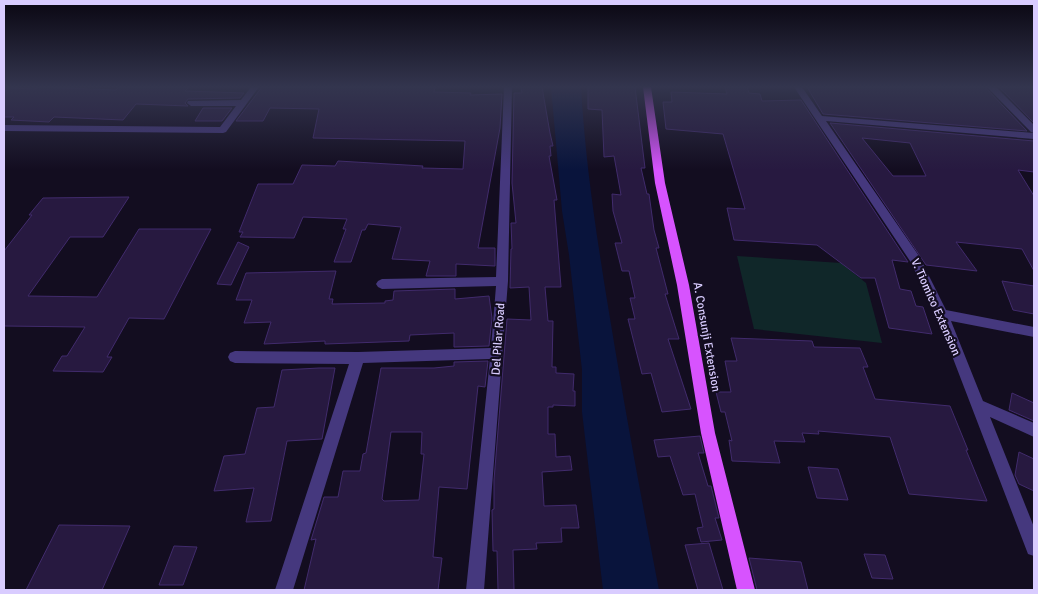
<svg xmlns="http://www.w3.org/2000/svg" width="1038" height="594" viewBox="0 0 1038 594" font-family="Signika,sans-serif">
<rect width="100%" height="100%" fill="#130d20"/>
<path fill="#102729" d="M 737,256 L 841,263 L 866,283 L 882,343 L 754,329 Z"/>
<path fill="#09143c" d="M 551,87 L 581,87 C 585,157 595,225 606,294 C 622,393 640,492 659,590 L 603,590 L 582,412 L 582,370 L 569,255 L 562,211 Z"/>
<g fill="#271940" stroke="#412b6c" fill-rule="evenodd">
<path d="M 38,87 L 116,90 L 119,87 L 189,87 L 185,91 L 244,93 L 240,98 L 188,99 L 185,103 L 188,106 L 136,104 L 123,120 L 54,117 L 49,122 L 11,120 L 14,117 L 4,117 L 4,92 L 9,88 L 35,89 Z"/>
<path d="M 262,87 L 435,87 L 434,92 L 471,93 L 470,95 L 502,94 L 500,128 L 478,248 L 495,248 L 495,266 L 456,264 L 456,276 L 426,276 L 430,261 L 392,259 L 401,227 L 368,224 L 365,230 L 362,230 L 351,262 L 334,262 L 346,229 L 343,229 L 347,219 L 303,217 L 294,238 L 240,237 L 243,232 L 239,232 L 258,184 L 293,184 L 302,165 L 335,166 L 338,161 L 423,166 L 422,168 L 463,169 L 465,141 L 313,138 L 319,109 L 270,108 L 263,121 L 236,121 Z"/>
<path d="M 521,87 L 542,87 L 550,133 L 553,146 L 550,146 L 551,156 L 549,156 L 557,200 L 554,200 L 561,287 L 545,287 L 548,321 L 553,321 L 552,367 L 556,367 L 556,373 L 574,374 L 573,391 L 575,391 L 575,406 L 553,405 L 553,407 L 548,407 L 548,434 L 555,434 L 556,457 L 570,456 L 572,470 L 542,472 L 544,506 L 576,505 L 579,528 L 561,528 L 562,542 L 536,543 L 537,549 L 513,550 L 514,590 L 498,590 L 497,551 L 493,551 L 492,510 L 494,509 L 494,480 L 507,319 L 531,320 L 529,287 L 510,288 L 511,249 L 512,249 L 511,223 L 516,223 L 512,183 L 514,93 L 522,93 Z"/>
<path d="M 588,87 L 635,87 L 645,168 L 641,168 L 647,194 L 649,194 L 654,230 L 659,248 L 656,248 L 668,294 L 665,294 L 679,339 L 668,339 L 691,409 L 662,412 L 651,373 L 642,374 L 628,319 L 635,319 L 630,298 L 635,298 L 629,271 L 622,271 L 615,243 L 622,243 L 613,211 L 612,194 L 621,195 L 616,167 L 614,156 L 604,157 L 602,110 L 588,109 Z"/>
<path d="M 725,87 L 747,87 L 749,93 L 760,94 L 762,101 L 801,100 L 908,262 L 892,260 L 900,289 L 911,291 L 916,306 L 923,307 L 932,334 L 889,328 L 875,278 L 861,278 L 817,245 L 734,240 L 727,208 L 745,209 L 723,134 L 666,129 L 663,102 L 672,102 L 671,92 L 727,94 Z"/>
<path d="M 807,87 L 985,87 L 1027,131 L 823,114 Z"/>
<path d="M 999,87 L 1034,87 L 1034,123 Z"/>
<path d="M 203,108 L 232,108 L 222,121 L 195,121 Z"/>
<path d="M 830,123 L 1034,141 L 1034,172 L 1018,170 L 1034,196 L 1034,271 L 1022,249 L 956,242 L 977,271 L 926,265 ZM 862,138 L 910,143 L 926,176 L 893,176 Z"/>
<path d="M 129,197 L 103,237 L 70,237 L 28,296 L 97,297 L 139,229 L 211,229 L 164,319 L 129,318 L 107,357 L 112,357 L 103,372 L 53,371 L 62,356 L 67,356 L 85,327 L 4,326 L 4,251 L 32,215 L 29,215 L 43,198 Z"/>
<path d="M 238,242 L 249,247 L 231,285 L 217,284 Z"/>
<path d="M 336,271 L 329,299 L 333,299 L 332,304 L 385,303 L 385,301 L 393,300 L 394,291 L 455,289 L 455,299 L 489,296 L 492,318 L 489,346 L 454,347 L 454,333 L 410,335 L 409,341 L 325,344 L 325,341 L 264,344 L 271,322 L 244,323 L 252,300 L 236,300 L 246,273 Z"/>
<path d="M 1002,281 L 1034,286 L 1034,314 L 1013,310 Z"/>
<path d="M 731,338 L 812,341 L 814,347 L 860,348 L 868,367 L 863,367 L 875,399 L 950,406 L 968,450 L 966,450 L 987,501 L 909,494 L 890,437 L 818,431 L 819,434 L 802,433 L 805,442 L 774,441 L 780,463 L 732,461 L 729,440 L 732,441 L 725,412 L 721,412 L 716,392 L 731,392 L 725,361 L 737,361 Z"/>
<path d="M 488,361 L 485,387 L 478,386 L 467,489 L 439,487 L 433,557 L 442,558 L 438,590 L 304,590 L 316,539 L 311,540 L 324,497 L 338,497 L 343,471 L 360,471 L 363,454 L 366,453 L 381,368 L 434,368 L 454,366 L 454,362 ZM 391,432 L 422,432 L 421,454 L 424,454 L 419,500 L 384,501 L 382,499 Z"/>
<path d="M 319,368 L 335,368 L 322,439 L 287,441 L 271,521 L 246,522 L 254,488 L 214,491 L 224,456 L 245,454 L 257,408 L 274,407 L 282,370 Z"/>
<path d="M 1012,393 L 1034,403 L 1034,421 L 1009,410 Z"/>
<path d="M 700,436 L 704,453 L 698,453 L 708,486 L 711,486 L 719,518 L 715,518 L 722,540 L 701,542 L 697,528 L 703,527 L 695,494 L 683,495 L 670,456 L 658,457 L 654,440 Z"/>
<path d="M 1019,452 L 1034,459 L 1034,491 L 1019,484 L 1015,475 Z"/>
<path d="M 808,467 L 838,469 L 848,500 L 817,498 Z"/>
<path d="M 59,525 L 130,526 L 102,590 L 26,590 Z"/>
<path d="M 709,543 L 723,590 L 698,590 L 685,545 Z"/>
<path d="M 174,546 L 197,547 L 183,585 L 159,585 Z"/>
<path d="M 864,554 L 885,555 L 893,579 L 872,578 Z"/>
<path d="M 749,558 L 801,562 L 808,590 L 757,590 Z"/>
</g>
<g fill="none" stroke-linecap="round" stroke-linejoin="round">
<g fill="#45387e" fill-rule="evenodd">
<path d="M 251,87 L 259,87 L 226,132 L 223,133 L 4,131 L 4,125 L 220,127 L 236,106 L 191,106 L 187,103 L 188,101 L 241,100 Z"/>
<path d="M 504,87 L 512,87 L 508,281 L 484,590 L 466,590 L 490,359 L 363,363 L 293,590 L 275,590 L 349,364 L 235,363 L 230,361 L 228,357 L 230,353 L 235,351 L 358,352 L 491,348 L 496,286 L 382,289 L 378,287 L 376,284 L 378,281 L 382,279 L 496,277 Z"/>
<path d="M 794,87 L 802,87 L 822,116 L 1034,133 L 1034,139 L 826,121 L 919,256 L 946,310 L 1034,327 L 1034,337 L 951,321 L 983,401 L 1034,423 L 1034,437 L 990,417 L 1034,527 L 1034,556 L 1028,554 L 936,314 L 910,261 Z"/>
<path d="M 987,87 L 996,87 L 1034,125 L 1034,133 L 1031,132 Z"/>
</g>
<path fill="#d753fe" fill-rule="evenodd" d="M 643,87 L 651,87 L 665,183 L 689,285 L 715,433 L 755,590 L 737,590 L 701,433 L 677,285 L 655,183 Z"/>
</g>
<linearGradient id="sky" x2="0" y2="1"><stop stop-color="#0a0712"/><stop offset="0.51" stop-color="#33354e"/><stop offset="1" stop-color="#33354e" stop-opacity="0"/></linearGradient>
<rect width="1038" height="170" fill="url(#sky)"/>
<g text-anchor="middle" stroke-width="4.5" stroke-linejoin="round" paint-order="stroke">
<g font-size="12" fill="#d9ccff" stroke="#130d20">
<text transform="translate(936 307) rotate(66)" y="4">V. Tiomico Extension</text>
<text transform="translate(707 337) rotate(80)" y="4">A. Consunji Extension</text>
<text transform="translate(498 339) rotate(-86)" y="4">Del Pilar Road</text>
</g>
</g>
<rect width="1038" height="594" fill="none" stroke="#d9ccff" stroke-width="10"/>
</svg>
